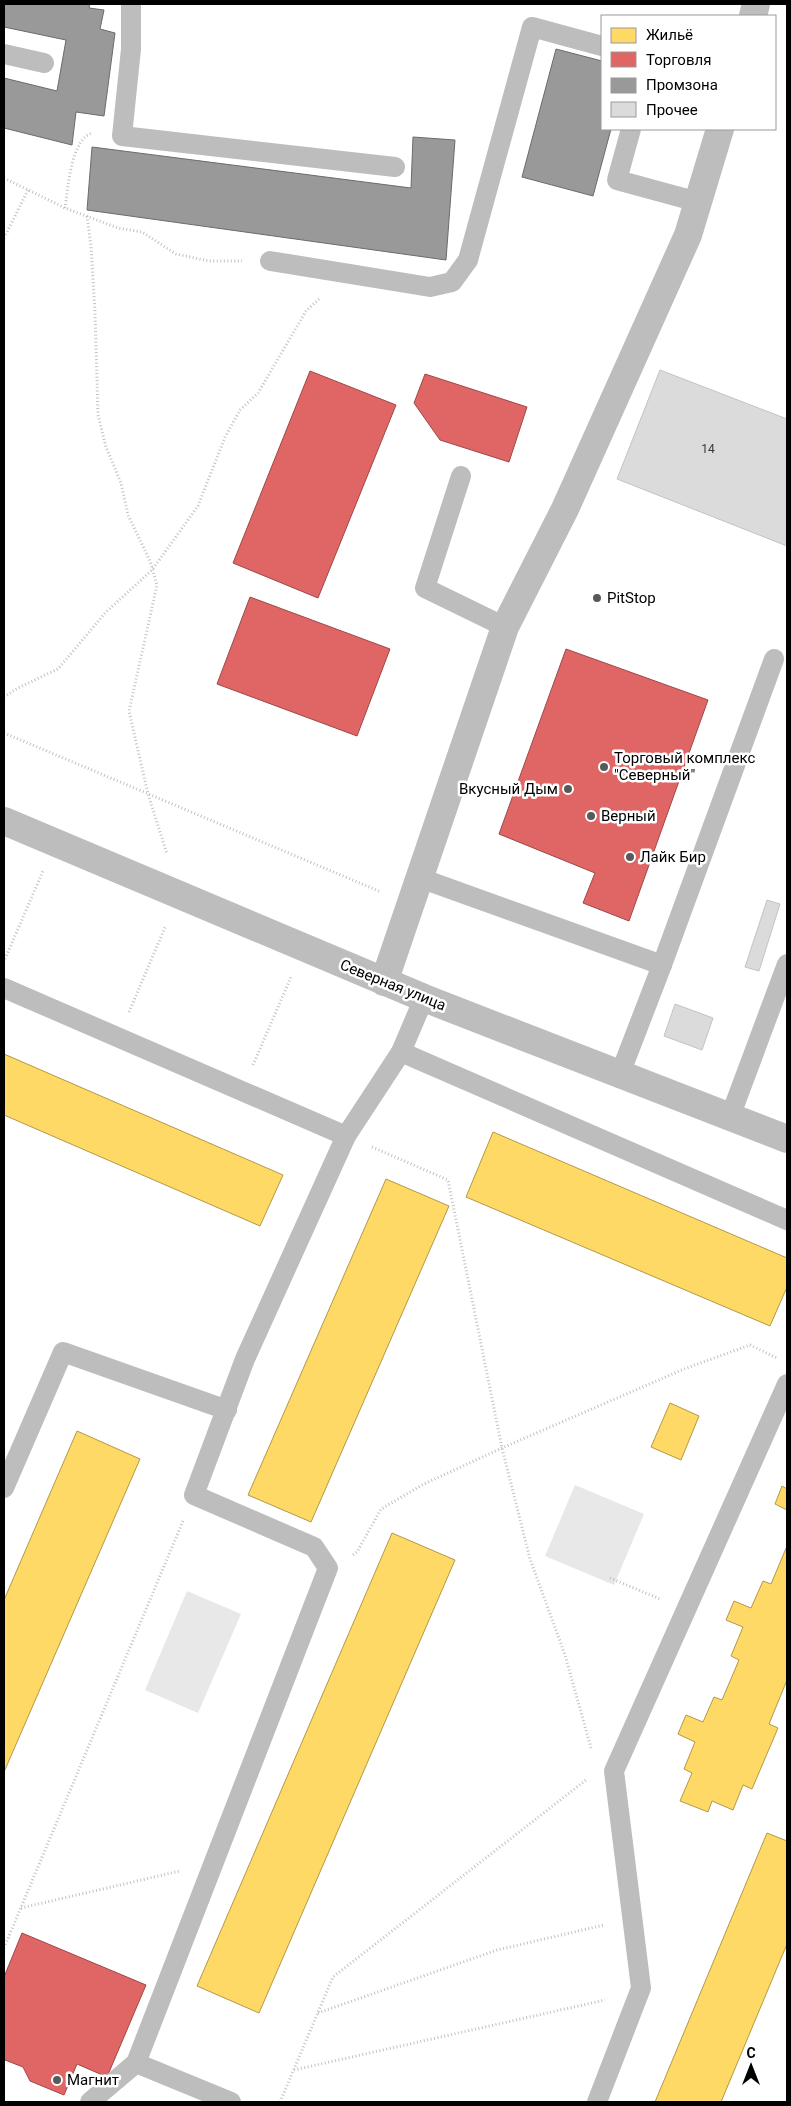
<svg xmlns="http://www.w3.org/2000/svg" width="791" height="2106" viewBox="0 0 791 2106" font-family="Roboto,sans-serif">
<rect width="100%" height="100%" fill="#fff"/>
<g fill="#e8e8e8">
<path d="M 575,1485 L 644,1514 L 614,1585 L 545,1556 Z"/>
<path d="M 187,1591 L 241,1614 L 198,1713 L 145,1690 Z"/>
</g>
<g fill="#ffd966" stroke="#b29847">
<path d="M 4,1054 L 283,1175 L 260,1226 L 4,1115 Z"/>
<path d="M 493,1132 L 787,1258 L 787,1287 L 770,1326 L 466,1197 Z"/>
<path d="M 386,1179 L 449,1206 L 311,1522 L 248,1495 Z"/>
<path d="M 670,1403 L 699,1416 L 681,1460 L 651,1447 Z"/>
<path d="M 77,1431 L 140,1459 L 4,1772 L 4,1600 Z"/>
<path d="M 782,1486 L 787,1489 L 787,1510 L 775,1504 Z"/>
<path d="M 392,1533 L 455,1560 L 259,2013 L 197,1986 Z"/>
<path d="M 787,1546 L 787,1680 L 769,1724 L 778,1728 L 752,1789 L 743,1785 L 733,1810 L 712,1801 L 708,1812 L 680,1801 L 692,1773 L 684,1769 L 695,1742 L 678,1734 L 686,1715 L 703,1722 L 714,1697 L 722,1700 L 739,1660 L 731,1656 L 743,1627 L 726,1620 L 734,1601 L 751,1608 L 763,1581 L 771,1584 Z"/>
<path d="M 767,1833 L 787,1841 L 787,1944 L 721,2102 L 655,2102 Z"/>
</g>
<g fill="#e06666" stroke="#9d4747">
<path d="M 310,371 L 396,405 L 318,598 L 233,563 Z"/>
<path d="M 425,374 L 527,407 L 509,462 L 440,440 L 414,403 Z"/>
<path d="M 250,597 L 390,649 L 357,736 L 217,684 Z"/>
<path d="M 566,649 L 708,700 L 629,921 L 583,903 L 595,873 L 499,834 Z"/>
<path d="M 22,1933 L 146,1985 L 107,2077 L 77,2064 L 64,2095 L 30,2081 L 23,2067 L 5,2060 L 4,2063 L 4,1977 Z"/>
</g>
<g fill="#999" stroke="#6b6b6b">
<path d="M 4,4 L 90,4 L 89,8 L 104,10 L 100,29 L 115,33 L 104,116 L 76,112 L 72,145 L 4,128 L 4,78 L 57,91 L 66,40 L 4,27 Z"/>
<path d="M 556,49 L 602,61 L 602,129 L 611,129 L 593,196 L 522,177 Z"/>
<path d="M 413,137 L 455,140 L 446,260 L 87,210 L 92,147 L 411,188 Z"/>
</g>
<g fill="#dbdbdb" stroke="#c3c3c3">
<path d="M 660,370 L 787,419 L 787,546 L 617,479 Z"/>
<path d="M 767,900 L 780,904 L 759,971 L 745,967 Z"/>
<path d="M 675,1004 L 713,1018 L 702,1050 L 664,1036 Z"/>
</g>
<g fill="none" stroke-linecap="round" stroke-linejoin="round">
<g stroke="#c2c2c2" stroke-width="3" stroke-dasharray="1 2.5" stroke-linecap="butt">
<path d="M 4,178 L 65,208 L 118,228 L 142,232 L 176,254 L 209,261 L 242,261"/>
<path d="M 65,208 C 68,189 71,137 93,133"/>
<path d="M 87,216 L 91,246 L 95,312 L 98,415 L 106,447 L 121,483 L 128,515 L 150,561 L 157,585 L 129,711 L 148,794 L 167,854"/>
<path d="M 4,238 L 28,190"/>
<path d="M 4,697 L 18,688 L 58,669 L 106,612 L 152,570 L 198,506 L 225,437 L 240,410 L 258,393 L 306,311 L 319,299"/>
<path d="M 4,733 L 381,892"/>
<path d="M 5,959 L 43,871"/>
<path d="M 129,1012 L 166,925"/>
<path d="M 253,1065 L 291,977"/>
<path d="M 372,1147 L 448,1180 L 502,1448 L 530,1559 L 565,1655 L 591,1748"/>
<path d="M 353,1555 L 357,1552 L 381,1509 L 424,1484 L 502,1448 L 684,1369 L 750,1345 L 777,1358"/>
<path d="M 610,1578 L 660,1599"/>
<path d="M 21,1908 L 180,1871"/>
<path d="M 4,1948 L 183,1521"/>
<path d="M 318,2013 L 497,1950 L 604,1925"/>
<path d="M 294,2070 L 605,2000"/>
<path d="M 280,2102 L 333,1977 L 586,1780"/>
</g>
<g stroke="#bdbdbd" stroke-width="20">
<path d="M 131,4 L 131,49 L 122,136 L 395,167"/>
<path d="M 4,54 L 44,63"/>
<path d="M 631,129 L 617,180 L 698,202"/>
<path d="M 270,261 L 430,287 L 452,282 L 468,260 L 532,27 L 602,46"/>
<path d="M 461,476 L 425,588 L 505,627"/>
<path d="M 420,878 L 662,965"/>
<path d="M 4,988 L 346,1136"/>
<path d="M 401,1052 L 787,1220"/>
<path d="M 620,1074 L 662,965 L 774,659"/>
<path d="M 730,1117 L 787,964"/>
<path d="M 4,1488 L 63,1352 L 227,1410"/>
<path d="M 136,2063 L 328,1568 L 314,1547 L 194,1495 L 245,1359 L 346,1136 L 401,1052 L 424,998"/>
<path d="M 90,2102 L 136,2063 L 231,2102"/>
<path d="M 597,2102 L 641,1988 L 614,1771 L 787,1384"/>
</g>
<g stroke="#bdbdbd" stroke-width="28">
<path d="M 753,16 L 756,4"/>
<path d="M 384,982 L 505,627 L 565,509 L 688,235 L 720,129"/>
</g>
<path stroke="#bdbdbd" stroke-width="28" d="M 4,821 L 424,998 L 787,1139"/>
</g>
<g fill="#595959" stroke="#fff" stroke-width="2">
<circle cx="597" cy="598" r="5"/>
<circle cx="604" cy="767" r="5"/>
<circle cx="568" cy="789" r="5"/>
<circle cx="591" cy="816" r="5"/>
<circle cx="630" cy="857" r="5"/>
<circle cx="57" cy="2080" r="5"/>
</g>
<g text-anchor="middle" stroke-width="5" stroke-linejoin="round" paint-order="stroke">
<g font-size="12" fill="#373737">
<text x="708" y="453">14</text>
</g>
<g font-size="15" fill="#000" stroke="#fff" text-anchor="start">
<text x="607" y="603">PitStop</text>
<text x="614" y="763">Торговый комплекс<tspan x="614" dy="17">"Северный"</tspan></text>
<text x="558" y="794" text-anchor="end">Вкусный Дым</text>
<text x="601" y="821">Верный</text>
<text x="640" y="862">Лайк Бир</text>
<text x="67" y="2085">Магнит</text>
</g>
<g font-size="15" fill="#000" stroke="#fff">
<text transform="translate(393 985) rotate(22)" y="5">Северная улица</text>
</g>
</g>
<rect width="791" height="2106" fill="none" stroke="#000000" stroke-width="10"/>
<rect x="601" y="15" width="175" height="115" fill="#ffffff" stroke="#999999"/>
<rect x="611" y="28" width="25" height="15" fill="#ffd966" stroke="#999999"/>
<text x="646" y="40" font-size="15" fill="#000000">Жильё</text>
<rect x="611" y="52" width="25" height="15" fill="#e06666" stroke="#999999"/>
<text x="646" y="65" font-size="15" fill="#000000">Торговля</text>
<rect x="611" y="78" width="25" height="15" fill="#999999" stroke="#999999"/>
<text x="646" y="90" font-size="15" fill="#000000">Промзона</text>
<rect x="611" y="102" width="25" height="15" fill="#dbdbdb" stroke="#999999"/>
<text x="646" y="115" font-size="15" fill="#000000">Прочее</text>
<g transform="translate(751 2066)" stroke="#ffffff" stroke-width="4" paint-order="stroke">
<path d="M0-4L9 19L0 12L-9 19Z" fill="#000000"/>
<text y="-8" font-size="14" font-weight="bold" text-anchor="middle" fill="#000000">С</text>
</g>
</svg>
